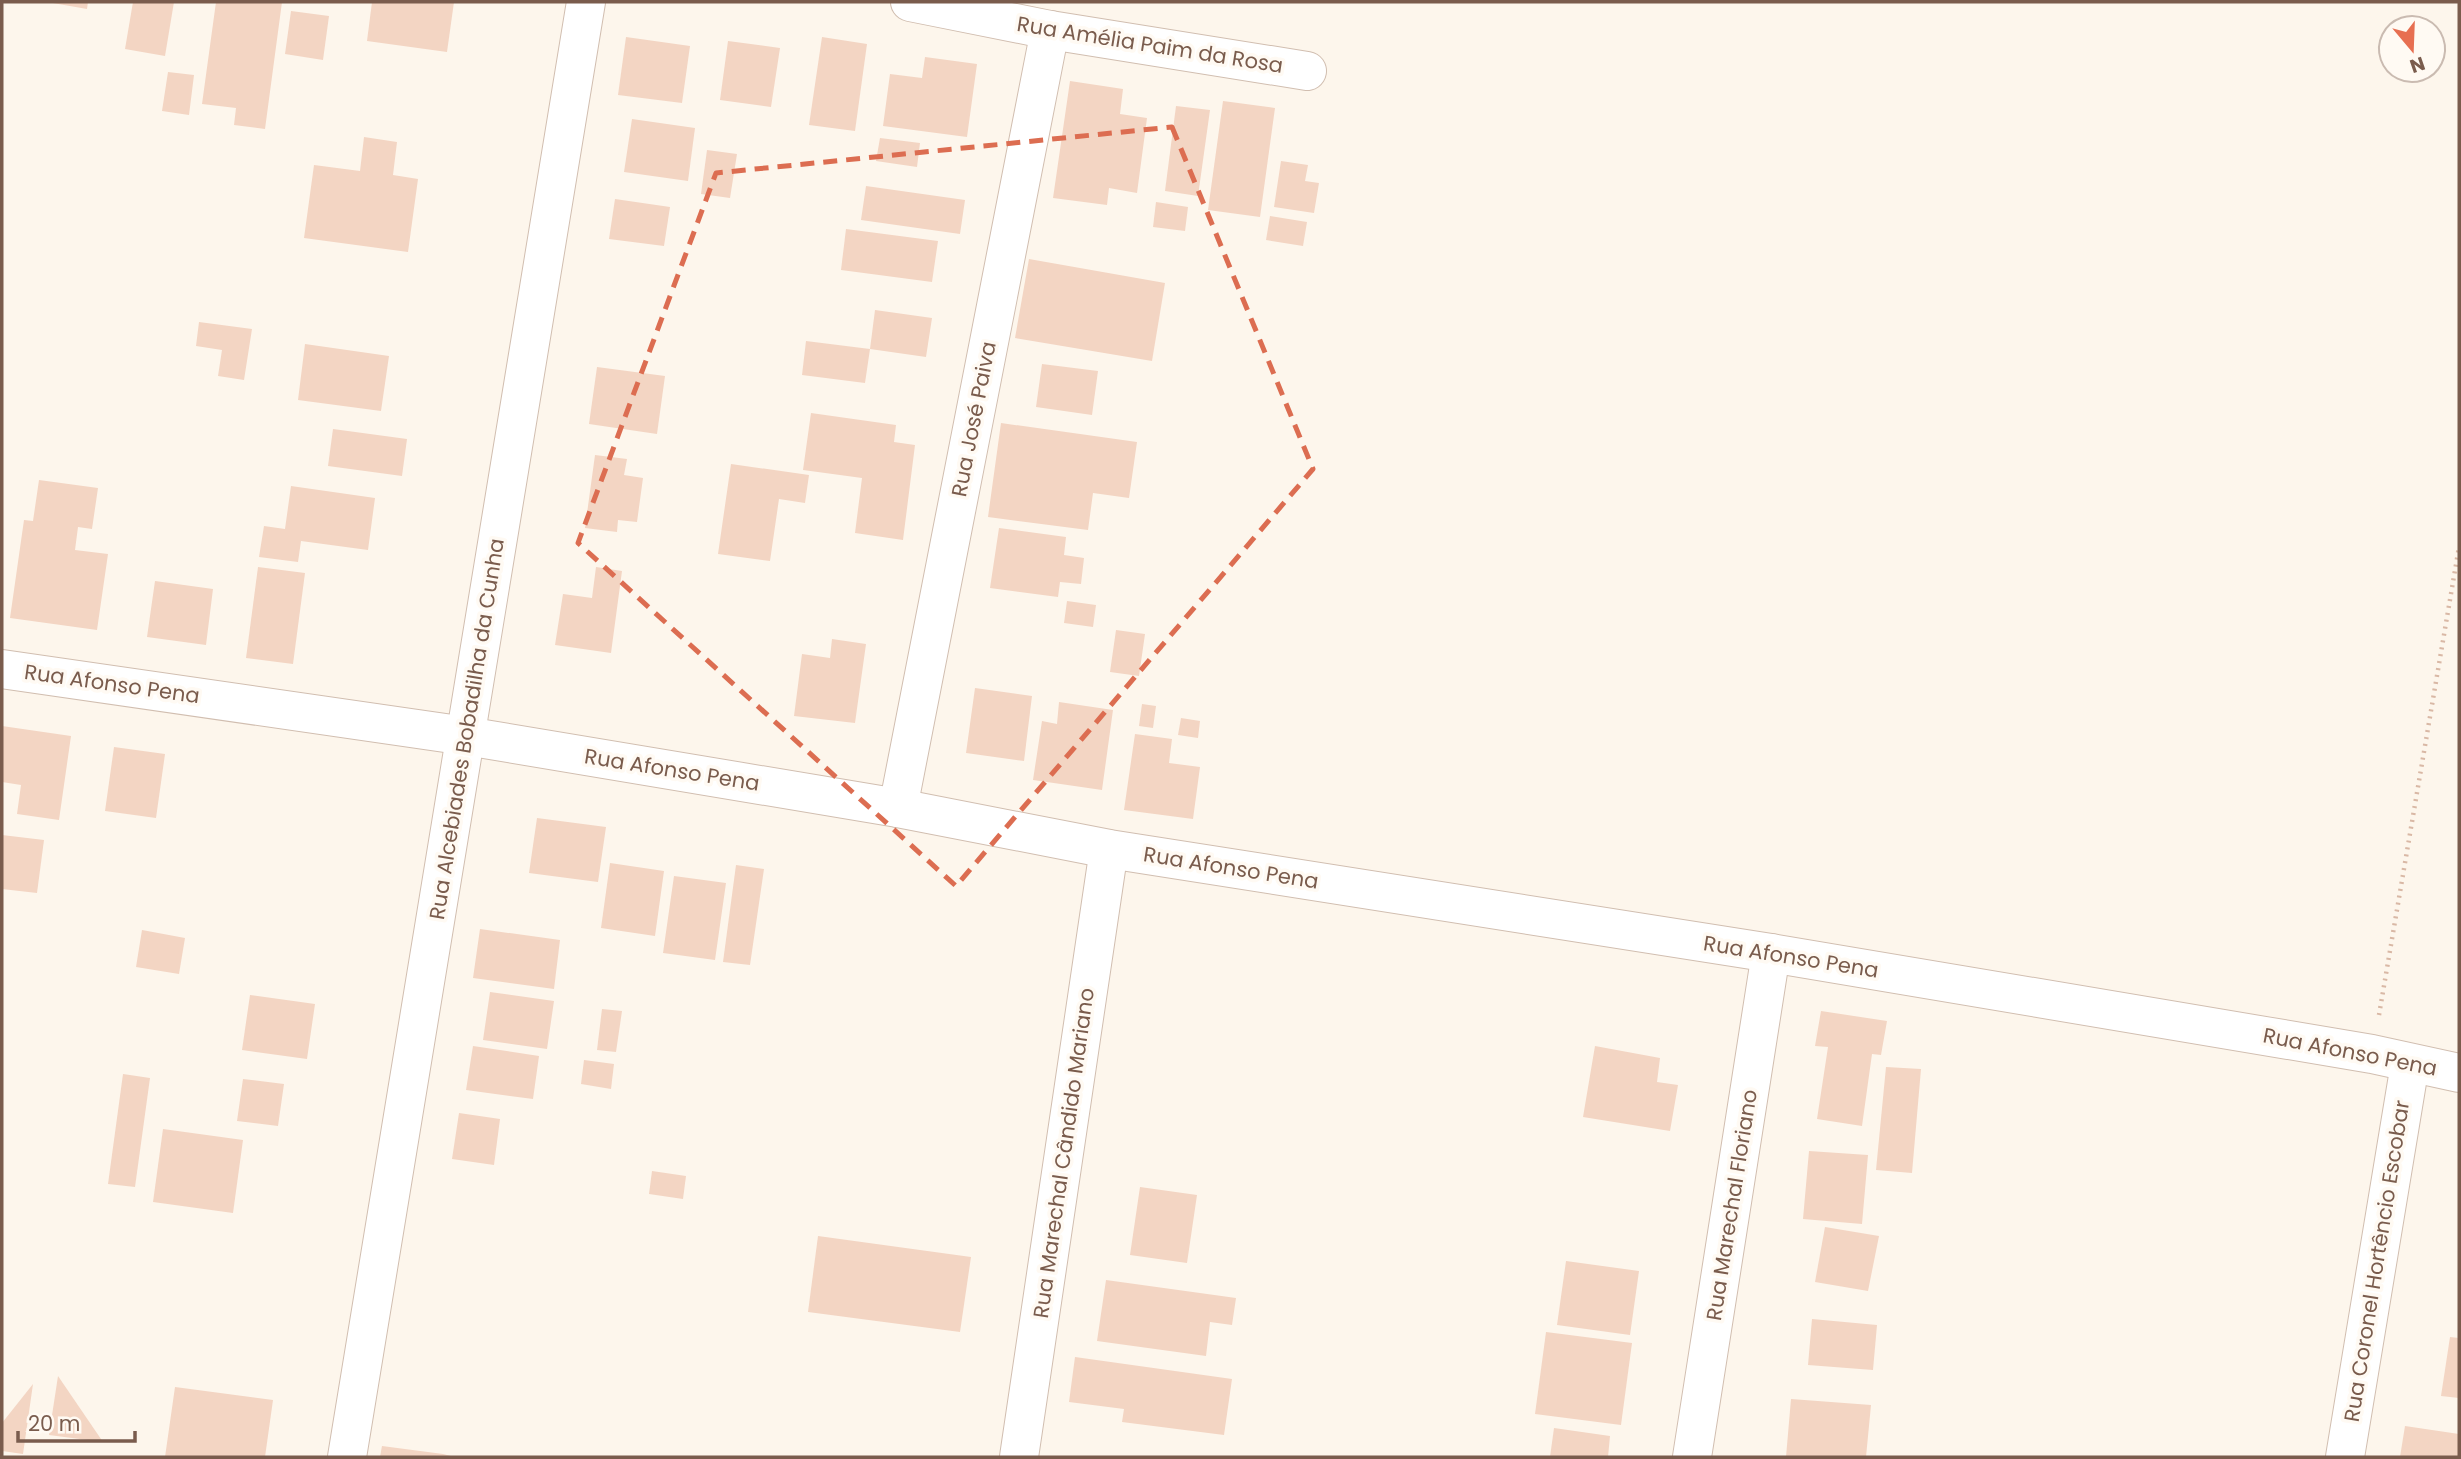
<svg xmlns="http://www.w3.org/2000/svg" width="2461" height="1459" viewBox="0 0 2461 1459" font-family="Poppins,sans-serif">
<rect width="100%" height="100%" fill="#fdf6ec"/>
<g fill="#f3d5c3">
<path d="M 47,2 L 88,2 L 87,9 Z"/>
<path d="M 133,2 L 174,2 L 165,56 L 125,49 Z"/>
<path d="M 216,2 L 282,2 L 265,129 L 234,125 L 236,108 L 202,104 Z"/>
<path d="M 372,2 L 454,2 L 447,52 L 367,41 Z"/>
<path d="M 291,11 L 329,16 L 323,60 L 285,54 Z"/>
<path d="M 626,37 L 690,46 L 682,103 L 618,95 Z"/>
<path d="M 822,37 L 867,44 L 855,131 L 809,125 Z"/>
<path d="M 728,41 L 780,48 L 771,107 L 720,100 Z"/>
<path d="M 925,57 L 977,64 L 967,137 L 883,126 L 890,74 L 922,78 Z"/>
<path d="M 168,72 L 194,75 L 189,115 L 162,111 Z"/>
<path d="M 1070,81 L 1123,89 L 1120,114 L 1147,118 L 1137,193 L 1109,188 L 1107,205 L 1053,198 Z"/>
<path d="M 1223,101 L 1275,108 L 1260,217 L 1208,210 Z"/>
<path d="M 1176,106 L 1210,110 L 1198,196 L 1165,191 Z"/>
<path d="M 632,119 L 695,128 L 688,181 L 624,172 Z"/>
<path d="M 364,137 L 397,142 L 393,175 L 418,179 L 408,252 L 304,238 L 314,165 L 360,171 Z"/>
<path d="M 880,138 L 920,143 L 917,167 L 876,161 Z"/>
<path d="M 707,150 L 737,154 L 730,198 L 701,194 Z"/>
<path d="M 1281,161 L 1308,165 L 1305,181 L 1319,183 L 1314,213 L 1274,207 Z"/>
<path d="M 866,186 L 965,200 L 960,234 L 861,220 Z"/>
<path d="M 615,199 L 670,207 L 664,246 L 609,239 Z"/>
<path d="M 1156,202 L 1188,207 L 1185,231 L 1153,227 Z"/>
<path d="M 1270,216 L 1307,222 L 1303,246 L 1266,240 Z"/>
<path d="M 846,229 L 938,241 L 932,282 L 841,270 Z"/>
<path d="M 1029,259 L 1165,283 L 1152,361 L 1015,338 Z"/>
<path d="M 875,310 L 932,318 L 926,357 L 870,349 Z"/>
<path d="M 199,322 L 252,329 L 244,380 L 218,376 L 222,350 L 196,346 Z"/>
<path d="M 806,341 L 870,349 L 865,383 L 802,375 Z"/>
<path d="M 305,344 L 389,356 L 381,411 L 298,400 Z"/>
<path d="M 1042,364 L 1098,371 L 1092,415 L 1036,407 Z"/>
<path d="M 597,367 L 665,376 L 657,434 L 589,424 Z"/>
<path d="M 811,413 L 896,425 L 894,442 L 915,445 L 903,540 L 855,533 L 862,478 L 803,470 Z"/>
<path d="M 1001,423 L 1137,442 L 1129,498 L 1093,493 L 1088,530 L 988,517 Z"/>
<path d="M 333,429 L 407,439 L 402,476 L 328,466 Z"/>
<path d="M 595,455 L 627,459 L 624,475 L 643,478 L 637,522 L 618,520 L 617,532 L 585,528 Z"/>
<path d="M 731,464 L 809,475 L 805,503 L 779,499 L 770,561 L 718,554 Z"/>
<path d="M 39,480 L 98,488 L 92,529 L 78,527 L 75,550 L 108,554 L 97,630 L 10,618 L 24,520 L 33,521 Z"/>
<path d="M 291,486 L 375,498 L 368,550 L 301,541 L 298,562 L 259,557 L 264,526 L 285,529 Z"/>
<path d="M 999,528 L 1066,537 L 1064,555 L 1084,558 L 1081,584 L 1060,582 L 1058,597 L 990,588 Z"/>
<path d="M 258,567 L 305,573 L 293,664 L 246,658 Z"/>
<path d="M 596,567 L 622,571 L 611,653 L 555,645 L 563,594 L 592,598 Z"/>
<path d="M 155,581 L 213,589 L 206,645 L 147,637 Z"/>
<path d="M 1067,601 L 1096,605 L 1093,627 L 1064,623 Z"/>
<path d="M 1116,630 L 1145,634 L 1139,676 L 1110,672 Z"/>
<path d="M 832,639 L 866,644 L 855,723 L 794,716 L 802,654 L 830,658 Z"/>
<path d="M 975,688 L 1032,696 L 1024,761 L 966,753 Z"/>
<path d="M 1059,702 L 1113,710 L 1102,790 L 1033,780 L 1042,721 L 1057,724 Z"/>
<path d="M 1142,704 L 1156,706 L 1153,728 L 1139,726 Z"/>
<path d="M 1181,718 L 1200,721 L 1198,738 L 1178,735 Z"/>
<path d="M 2,726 L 71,736 L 59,820 L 17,814 L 21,785 L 2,782 Z"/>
<path d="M 1135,734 L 1172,739 L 1169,763 L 1200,767 L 1193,819 L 1124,810 Z"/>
<path d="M 114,747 L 165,754 L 156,818 L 105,811 Z"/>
<path d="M 537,818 L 606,827 L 598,882 L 529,873 Z"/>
<path d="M 2,835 L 44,840 L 37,893 L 2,889 Z"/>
<path d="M 610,863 L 664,871 L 655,936 L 601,928 Z"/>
<path d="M 736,865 L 764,869 L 750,965 L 723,962 Z"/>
<path d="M 674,876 L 726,883 L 715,960 L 663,953 Z"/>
<path d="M 480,929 L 560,940 L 554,989 L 473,978 Z"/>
<path d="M 142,930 L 185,938 L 179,974 L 136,967 Z"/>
<path d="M 490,992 L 554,1001 L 547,1049 L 483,1040 Z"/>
<path d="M 250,995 L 315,1004 L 307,1059 L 242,1050 Z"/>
<path d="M 602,1009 L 622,1011 L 616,1052 L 597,1050 Z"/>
<path d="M 1821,1011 L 1887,1021 L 1881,1055 L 1872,1054 L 1862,1126 L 1817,1119 L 1828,1047 L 1815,1046 Z"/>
<path d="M 473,1046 L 539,1056 L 533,1099 L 466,1090 Z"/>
<path d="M 1595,1046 L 1660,1058 L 1657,1082 L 1678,1085 L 1670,1131 L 1583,1117 Z"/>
<path d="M 584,1060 L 614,1064 L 611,1089 L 581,1084 Z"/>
<path d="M 1886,1067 L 1921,1069 L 1912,1173 L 1876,1170 Z"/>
<path d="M 123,1074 L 150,1078 L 135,1187 L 108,1184 Z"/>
<path d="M 243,1079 L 284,1084 L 278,1126 L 237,1121 Z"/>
<path d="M 459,1113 L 500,1119 L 494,1165 L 452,1159 Z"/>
<path d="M 163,1129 L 243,1140 L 233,1213 L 153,1202 Z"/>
<path d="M 1809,1151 L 1868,1155 L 1862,1224 L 1803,1219 Z"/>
<path d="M 652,1171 L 686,1176 L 683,1199 L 649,1194 Z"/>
<path d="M 1140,1187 L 1197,1195 L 1187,1263 L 1130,1255 Z"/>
<path d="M 1825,1227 L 1879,1236 L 1868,1291 L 1815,1282 Z"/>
<path d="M 818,1236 L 971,1257 L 960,1332 L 808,1312 Z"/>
<path d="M 1566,1261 L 1639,1271 L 1630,1335 L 1557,1325 Z"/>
<path d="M 1106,1280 L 1236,1298 L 1232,1325 L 1210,1322 L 1206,1356 L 1097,1341 Z"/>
<path d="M 1812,1319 L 1877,1325 L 1873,1370 L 1808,1365 Z"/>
<path d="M 1546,1332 L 1632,1343 L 1621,1425 L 1535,1414 Z"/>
<path d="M 2450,1337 L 2459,1338 L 2459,1398 L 2441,1396 Z"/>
<path d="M 1075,1357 L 1232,1379 L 1224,1435 L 1122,1422 L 1124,1409 L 1069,1402 Z"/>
<path d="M 58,1376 L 103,1442 L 49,1435 Z"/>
<path d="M 33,1384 L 23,1454 L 2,1451 L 2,1423 Z"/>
<path d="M 175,1387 L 273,1400 L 265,1457 L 165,1457 Z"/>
<path d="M 1791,1399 L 1871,1405 L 1866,1457 L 1786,1457 Z"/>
<path d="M 2405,1426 L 2459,1434 L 2459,1457 L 2400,1457 Z"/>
<path d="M 1554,1428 L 1610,1436 L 1608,1457 L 1550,1457 Z"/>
<path d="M 382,1446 L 443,1454 L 455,1457 L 380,1457 Z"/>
</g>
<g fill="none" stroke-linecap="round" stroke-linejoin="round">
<g stroke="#d1beb0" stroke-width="40">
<g id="minor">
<path d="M 910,2 L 1050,30 L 1307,71"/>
<path d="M 898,808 L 1050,30"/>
<path d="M 1019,1457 L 1109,849"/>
<path d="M 1692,1457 L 1771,953"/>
<path d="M 2345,1457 L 2410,1064"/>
</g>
</g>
<g stroke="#d1beb0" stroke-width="40">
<g id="tertiary">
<path d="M 2,669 L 466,736 L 898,808 L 1109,849 L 1771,953 L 2372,1054 L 2459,1073"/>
<path d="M 347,1457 L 586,2"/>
</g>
</g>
<path stroke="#d9b8a5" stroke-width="4.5" stroke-dasharray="2 5" stroke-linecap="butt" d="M 2379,1015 L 2459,547"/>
<use href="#minor" stroke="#fff" stroke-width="38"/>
<use href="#tertiary" stroke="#fff" stroke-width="38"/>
</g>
<path fill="none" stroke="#dc6d51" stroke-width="5" stroke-dasharray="14 9" stroke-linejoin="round" d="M 1172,127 L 1313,469 L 956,886 L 578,543 L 716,173 Z"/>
<g text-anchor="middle" stroke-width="7" stroke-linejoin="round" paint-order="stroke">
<g font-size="21" fill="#7a5c4d" stroke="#fffaf3">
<text transform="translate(1150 45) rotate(9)" y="7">Rua Amélia Paim da Rosa</text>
<text transform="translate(974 419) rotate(-79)" y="7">Rua José Paiva</text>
<text transform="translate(112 684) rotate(8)" y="7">Rua Afonso Pena</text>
<text transform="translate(467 729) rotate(-81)" y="7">Rua Alcebiades Bobadilha da Cunha</text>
<text transform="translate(672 770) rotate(9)" y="7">Rua Afonso Pena</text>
<text transform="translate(1231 868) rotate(9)" y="7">Rua Afonso Pena</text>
<text transform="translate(1791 957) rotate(9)" y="7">Rua Afonso Pena</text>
<text transform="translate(2350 1052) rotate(11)" y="7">Rua Afonso Pena</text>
<text transform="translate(1064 1153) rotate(-82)" y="7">Rua Marechal Cândido Mariano</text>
<text transform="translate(1732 1205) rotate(-81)" y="7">Rua Marechal Floriano</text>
<text transform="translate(2377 1261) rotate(-81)" y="7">Rua Coronel Hortêncio Escobar</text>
</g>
</g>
<rect width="2461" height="1459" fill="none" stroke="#7a5c4d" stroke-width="7"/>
<g transform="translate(2412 49) rotate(161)"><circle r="33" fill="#fffaf3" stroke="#cabbb1" stroke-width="2"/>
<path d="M0-5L12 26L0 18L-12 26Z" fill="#e76f51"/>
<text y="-10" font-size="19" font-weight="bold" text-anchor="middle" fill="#7a5c4d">N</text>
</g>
<path d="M18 1431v10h117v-10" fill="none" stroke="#7a5c4d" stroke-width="3.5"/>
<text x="28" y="1431" font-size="21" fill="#7a5c4d" stroke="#fffaf3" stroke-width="5" paint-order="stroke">20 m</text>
</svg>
